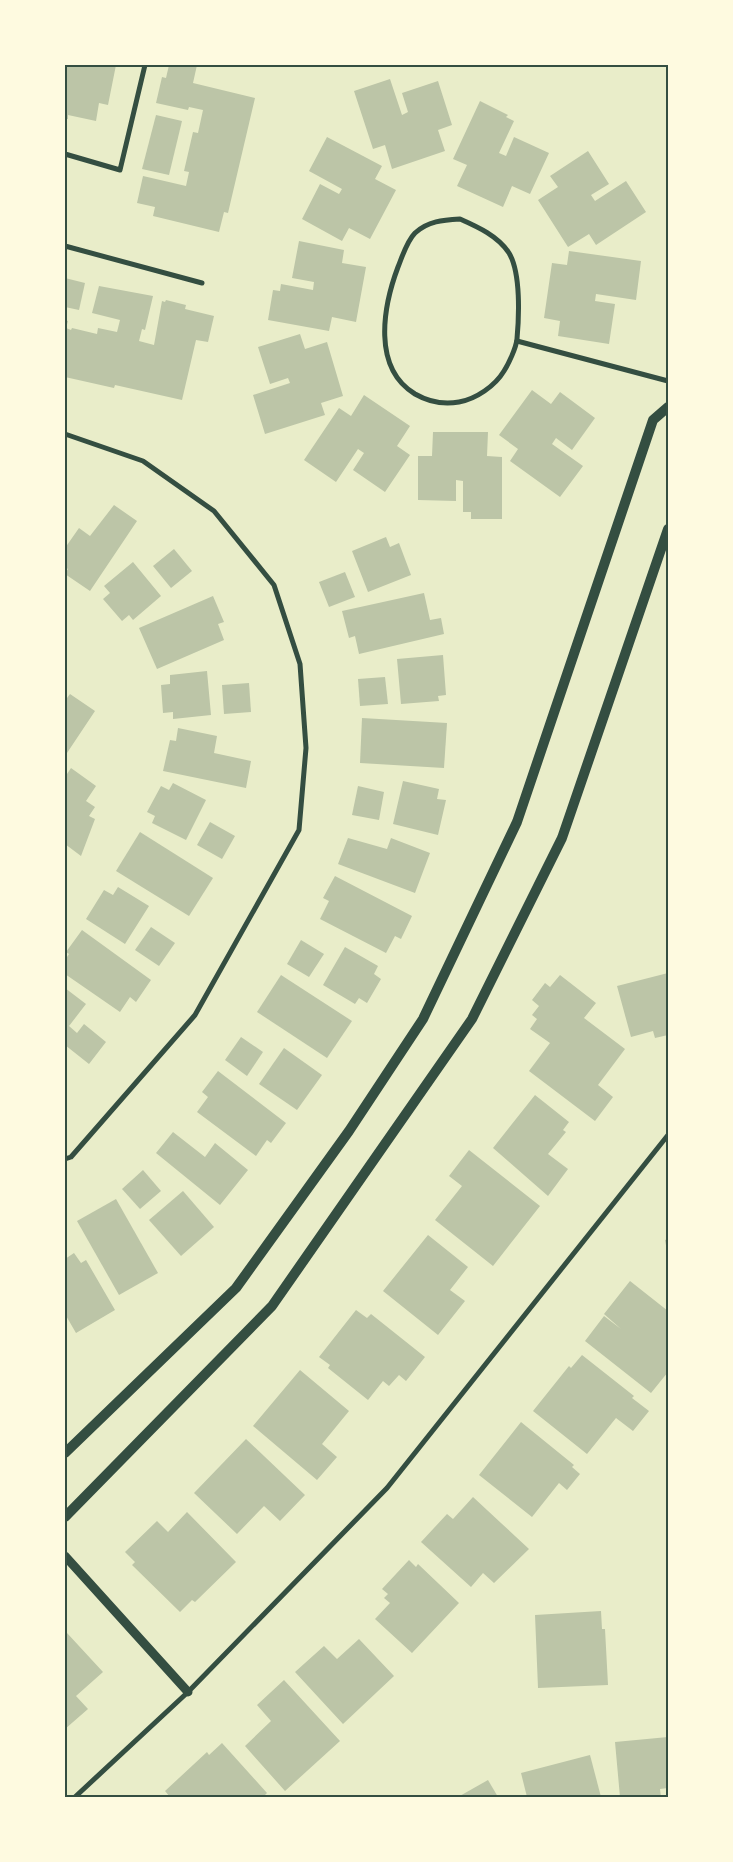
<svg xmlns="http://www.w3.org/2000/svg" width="733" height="1862" viewBox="0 0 733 1862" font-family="'DejaVu Sans',sans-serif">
<rect width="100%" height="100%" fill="#e9edc9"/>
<g fill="#bcc5a7">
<path d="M 65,65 L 116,65 L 108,105 L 99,103 L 96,121 L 68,115 L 68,119 L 65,119 Z"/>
<path d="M 169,65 L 197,65 L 193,83 L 255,98 L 228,213 L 224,212 L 219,232 L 153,216 L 155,207 L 137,203 L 143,176 L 186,186 L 189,172 L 184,171 L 193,132 L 198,133 L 203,110 L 189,107 L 188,110 L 156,103 L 162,77 L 166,78 Z"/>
<path d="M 390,79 L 402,115 L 408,112 L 402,93 L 438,81 L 452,125 L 438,130 L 445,151 L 392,169 L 385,145 L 373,149 L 354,91 Z"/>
<path d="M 480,101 L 508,115 L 506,117 L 514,121 L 499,153 L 506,156 L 514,137 L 549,153 L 530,194 L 512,186 L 503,207 L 457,186 L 467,165 L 453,159 Z"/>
<path d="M 156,115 L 182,121 L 169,175 L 142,169 Z"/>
<path d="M 327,137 L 382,166 L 375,179 L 396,190 L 370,239 L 349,228 L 342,241 L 302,219 L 320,184 L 339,194 L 342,189 L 309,171 Z"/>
<path d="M 588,151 L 609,184 L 591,195 L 595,201 L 626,181 L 646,212 L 596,245 L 589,234 L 568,247 L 538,200 L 558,187 L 550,176 Z"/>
<path d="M 299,241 L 344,250 L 342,263 L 366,267 L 356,322 L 332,317 L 329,331 L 268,320 L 273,290 L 280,291 L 281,284 L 313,290 L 314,282 L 292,278 Z"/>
<path d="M 569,251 L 641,261 L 636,300 L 596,294 L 595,301 L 615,304 L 609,344 L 558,336 L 560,321 L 544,318 L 552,263 L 567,265 Z"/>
<path d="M 65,278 L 85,283 L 79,310 L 65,307 Z"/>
<path d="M 99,286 L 153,296 L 145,330 L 142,329 L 139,341 L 154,345 L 162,301 L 165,302 L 166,300 L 186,305 L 185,309 L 214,316 L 208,342 L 196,340 L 182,400 L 115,385 L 114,388 L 65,377 L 65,320 L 68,321 L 66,328 L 71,330 L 72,328 L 97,334 L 98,328 L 117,332 L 120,320 L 92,313 Z"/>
<path d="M 300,334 L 305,349 L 327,342 L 343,396 L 321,403 L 325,415 L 265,434 L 253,395 L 290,383 L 288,378 L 270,384 L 258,347 Z"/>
<path d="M 532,390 L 551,404 L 560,392 L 595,418 L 572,450 L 556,438 L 552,444 L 583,466 L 560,497 L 510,461 L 518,449 L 499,435 Z"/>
<path d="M 364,395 L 410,426 L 397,446 L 410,455 L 385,492 L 353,470 L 364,453 L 358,449 L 336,482 L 304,460 L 339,408 L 351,416 Z"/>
<path d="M 433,432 L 488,432 L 487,456 L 502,457 L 502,519 L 471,519 L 471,512 L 463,512 L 463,481 L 456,480 L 456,501 L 418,500 L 418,456 L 432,456 Z"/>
<path d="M 114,505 L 137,521 L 90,591 L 65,574 L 68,569 L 65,567 L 65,548 L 79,528 L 90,536 Z"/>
<path d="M 386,537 L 390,547 L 399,543 L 411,575 L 368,592 L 352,551 Z"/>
<path d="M 174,549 L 192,571 L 171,588 L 153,566 Z"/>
<path d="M 133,562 L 161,596 L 133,620 L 129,615 L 122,621 L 103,599 L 110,593 L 104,586 Z"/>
<path d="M 345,572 L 355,597 L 329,607 L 319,582 Z"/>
<path d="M 424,593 L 430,620 L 441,618 L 444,634 L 359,654 L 355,636 L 349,638 L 342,611 Z"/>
<path d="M 213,596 L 224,622 L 218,624 L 224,640 L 157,669 L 139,628 Z"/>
<path d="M 443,655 L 446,695 L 438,696 L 439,701 L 401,704 L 397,659 Z"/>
<path d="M 207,671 L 211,715 L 173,719 L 173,712 L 163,713 L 161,685 L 170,684 L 170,675 Z"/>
<path d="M 385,677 L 388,704 L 360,706 L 358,679 Z"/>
<path d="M 249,683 L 251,712 L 224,714 L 222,685 Z"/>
<path d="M 70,694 L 95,711 L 65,756 L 65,697 L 67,698 Z"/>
<path d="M 362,718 L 447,723 L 444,768 L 360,763 Z"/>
<path d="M 178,728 L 217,736 L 214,753 L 251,761 L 246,788 L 163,771 L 170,740 L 176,741 Z"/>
<path d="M 71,768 L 96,786 L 86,801 L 95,807 L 89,816 L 95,819 L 81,856 L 65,844 L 65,777 Z"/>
<path d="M 403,781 L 439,789 L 437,799 L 446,800 L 438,835 L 393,824 Z"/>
<path d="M 173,783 L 206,800 L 186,840 L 152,823 L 155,816 L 147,812 L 161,786 L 169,790 Z"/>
<path d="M 358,786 L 384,792 L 379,820 L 352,815 Z"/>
<path d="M 210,822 L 235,836 L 222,859 L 197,845 Z"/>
<path d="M 140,832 L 213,878 L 189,916 L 116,871 Z"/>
<path d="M 348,838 L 387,849 L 391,838 L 430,853 L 415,893 L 338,864 Z"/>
<path d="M 335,876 L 412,916 L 401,939 L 395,936 L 386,953 L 320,919 L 329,901 L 323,898 Z"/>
<path d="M 118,887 L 149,906 L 125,944 L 86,919 L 104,890 L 113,895 Z"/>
<path d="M 151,927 L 175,943 L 159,966 L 135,950 Z"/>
<path d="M 82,930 L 151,980 L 136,1002 L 130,997 L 120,1012 L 65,974 L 65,960 L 69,954 L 66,952 Z"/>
<path d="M 301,940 L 324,954 L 309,977 L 287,964 Z"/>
<path d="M 345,947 L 378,966 L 374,974 L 381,979 L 367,1003 L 359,998 L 355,1004 L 323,985 Z"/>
<path d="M 668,973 L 668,1035 L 655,1038 L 653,1031 L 631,1037 L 617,986 Z"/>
<path d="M 281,975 L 352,1021 L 327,1058 L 257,1012 Z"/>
<path d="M 560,975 L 596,1003 L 584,1018 L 625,1049 L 598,1085 L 613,1097 L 595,1121 L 529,1071 L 550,1043 L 530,1029 L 537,1019 L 532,1015 L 539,1006 L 532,1000 L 545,983 L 550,987 Z"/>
<path d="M 65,988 L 86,1004 L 69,1026 L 77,1033 L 84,1024 L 106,1042 L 89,1064 L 65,1045 Z"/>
<path d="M 241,1037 L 263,1052 L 247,1076 L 225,1060 Z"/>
<path d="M 284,1048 L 322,1075 L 297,1110 L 259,1084 Z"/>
<path d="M 218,1071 L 286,1123 L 271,1143 L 267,1140 L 256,1156 L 197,1112 L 208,1097 L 202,1092 Z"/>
<path d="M 535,1095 L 569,1122 L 563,1130 L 566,1132 L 548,1154 L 568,1169 L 548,1196 L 493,1148 Z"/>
<path d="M 173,1132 L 205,1157 L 215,1143 L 248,1170 L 220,1205 L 156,1153 Z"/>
<path d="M 469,1150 L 540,1206 L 493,1266 L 435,1220 L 462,1186 L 449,1176 Z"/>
<path d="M 143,1170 L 161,1191 L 140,1209 L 122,1189 Z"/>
<path d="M 183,1191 L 214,1227 L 181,1256 L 149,1220 Z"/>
<path d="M 116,1199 L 158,1273 L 119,1295 L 77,1221 Z"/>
<path d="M 428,1235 L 468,1267 L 450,1290 L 465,1301 L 438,1335 L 383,1291 Z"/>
<path d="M 668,1239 L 668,1251 L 667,1251 L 665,1240 Z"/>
<path d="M 74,1253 L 81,1263 L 86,1260 L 115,1310 L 76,1333 L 65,1314 L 65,1259 Z"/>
<path d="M 630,1281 L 668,1311 L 668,1372 L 651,1393 L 585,1341 L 604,1316 L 621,1329 L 604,1314 Z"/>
<path d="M 356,1310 L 367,1318 L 371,1314 L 425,1357 L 406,1381 L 399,1375 L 389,1386 L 383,1381 L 368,1400 L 328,1368 L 330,1365 L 319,1357 Z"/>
<path d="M 582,1355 L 634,1396 L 632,1398 L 649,1411 L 633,1431 L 616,1418 L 587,1454 L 533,1411 L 569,1366 L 571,1368 Z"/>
<path d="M 300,1370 L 349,1411 L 322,1444 L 337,1457 L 317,1480 L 253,1426 Z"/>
<path d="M 521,1422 L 574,1465 L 572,1467 L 580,1474 L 567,1490 L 559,1483 L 532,1517 L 479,1475 Z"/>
<path d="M 246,1439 L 305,1495 L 280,1521 L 264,1506 L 237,1534 L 194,1493 Z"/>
<path d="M 473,1497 L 529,1549 L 494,1583 L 483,1573 L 471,1587 L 421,1542 L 447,1514 L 453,1519 Z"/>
<path d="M 187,1512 L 236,1562 L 195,1602 L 192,1600 L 180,1612 L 132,1565 L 135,1562 L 125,1552 L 157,1521 L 168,1532 Z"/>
<path d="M 409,1560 L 416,1567 L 418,1564 L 459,1603 L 412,1653 L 375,1619 L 390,1603 L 384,1598 L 388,1594 L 382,1589 Z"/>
<path d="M 601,1611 L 602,1629 L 605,1629 L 608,1685 L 538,1688 L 535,1615 Z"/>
<path d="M 67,1633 L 103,1672 L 76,1696 L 88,1709 L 65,1729 L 65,1635 Z"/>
<path d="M 359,1639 L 394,1676 L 343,1724 L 295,1672 L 324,1646 L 337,1659 Z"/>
<path d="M 284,1680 L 340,1741 L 285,1791 L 245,1746 L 271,1721 L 257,1705 Z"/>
<path d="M 668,1737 L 668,1788 L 660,1789 L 661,1797 L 620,1797 L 615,1742 Z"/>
<path d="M 222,1743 L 267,1793 L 263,1797 L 170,1797 L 165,1791 L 207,1752 L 209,1755 Z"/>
<path d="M 590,1755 L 601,1797 L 527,1797 L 521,1773 Z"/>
<path d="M 488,1780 L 498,1797 L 458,1797 Z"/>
</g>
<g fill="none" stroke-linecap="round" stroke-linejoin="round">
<g stroke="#344e41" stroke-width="5">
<path d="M 65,154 L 120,170 L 145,65"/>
<path d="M 460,219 C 478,227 498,236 509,253 C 521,273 519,317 517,339 C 516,348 509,363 504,371 C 495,386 476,399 459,402 C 443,405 429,402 415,394 C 372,368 383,307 398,267 C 402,257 407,241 415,233 C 428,221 443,220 460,219 Z"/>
<path d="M 65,246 L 202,283"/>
<path d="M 517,341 L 668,381"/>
<path d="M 65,434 L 143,461 L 214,511 L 274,585 L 300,664 L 306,748 L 299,830 L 195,1015 L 71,1157 L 65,1159"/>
<path d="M 75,1797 L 188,1692 L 387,1488 L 668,1135"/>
</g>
<path stroke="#344e41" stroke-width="9" d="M 65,1556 L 188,1692"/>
<g stroke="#344e41" stroke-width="10">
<path d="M 65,1453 L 236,1288 L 349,1131 L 423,1019 L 517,822 L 653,420 L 668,407"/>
<path d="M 65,1517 L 272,1306 L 472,1019 L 562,838 L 668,529"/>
</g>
</g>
<rect width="733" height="1862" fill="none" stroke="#fefae0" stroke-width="132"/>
<rect x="66" y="66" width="601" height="1730" fill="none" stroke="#344e41" stroke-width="2"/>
</svg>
